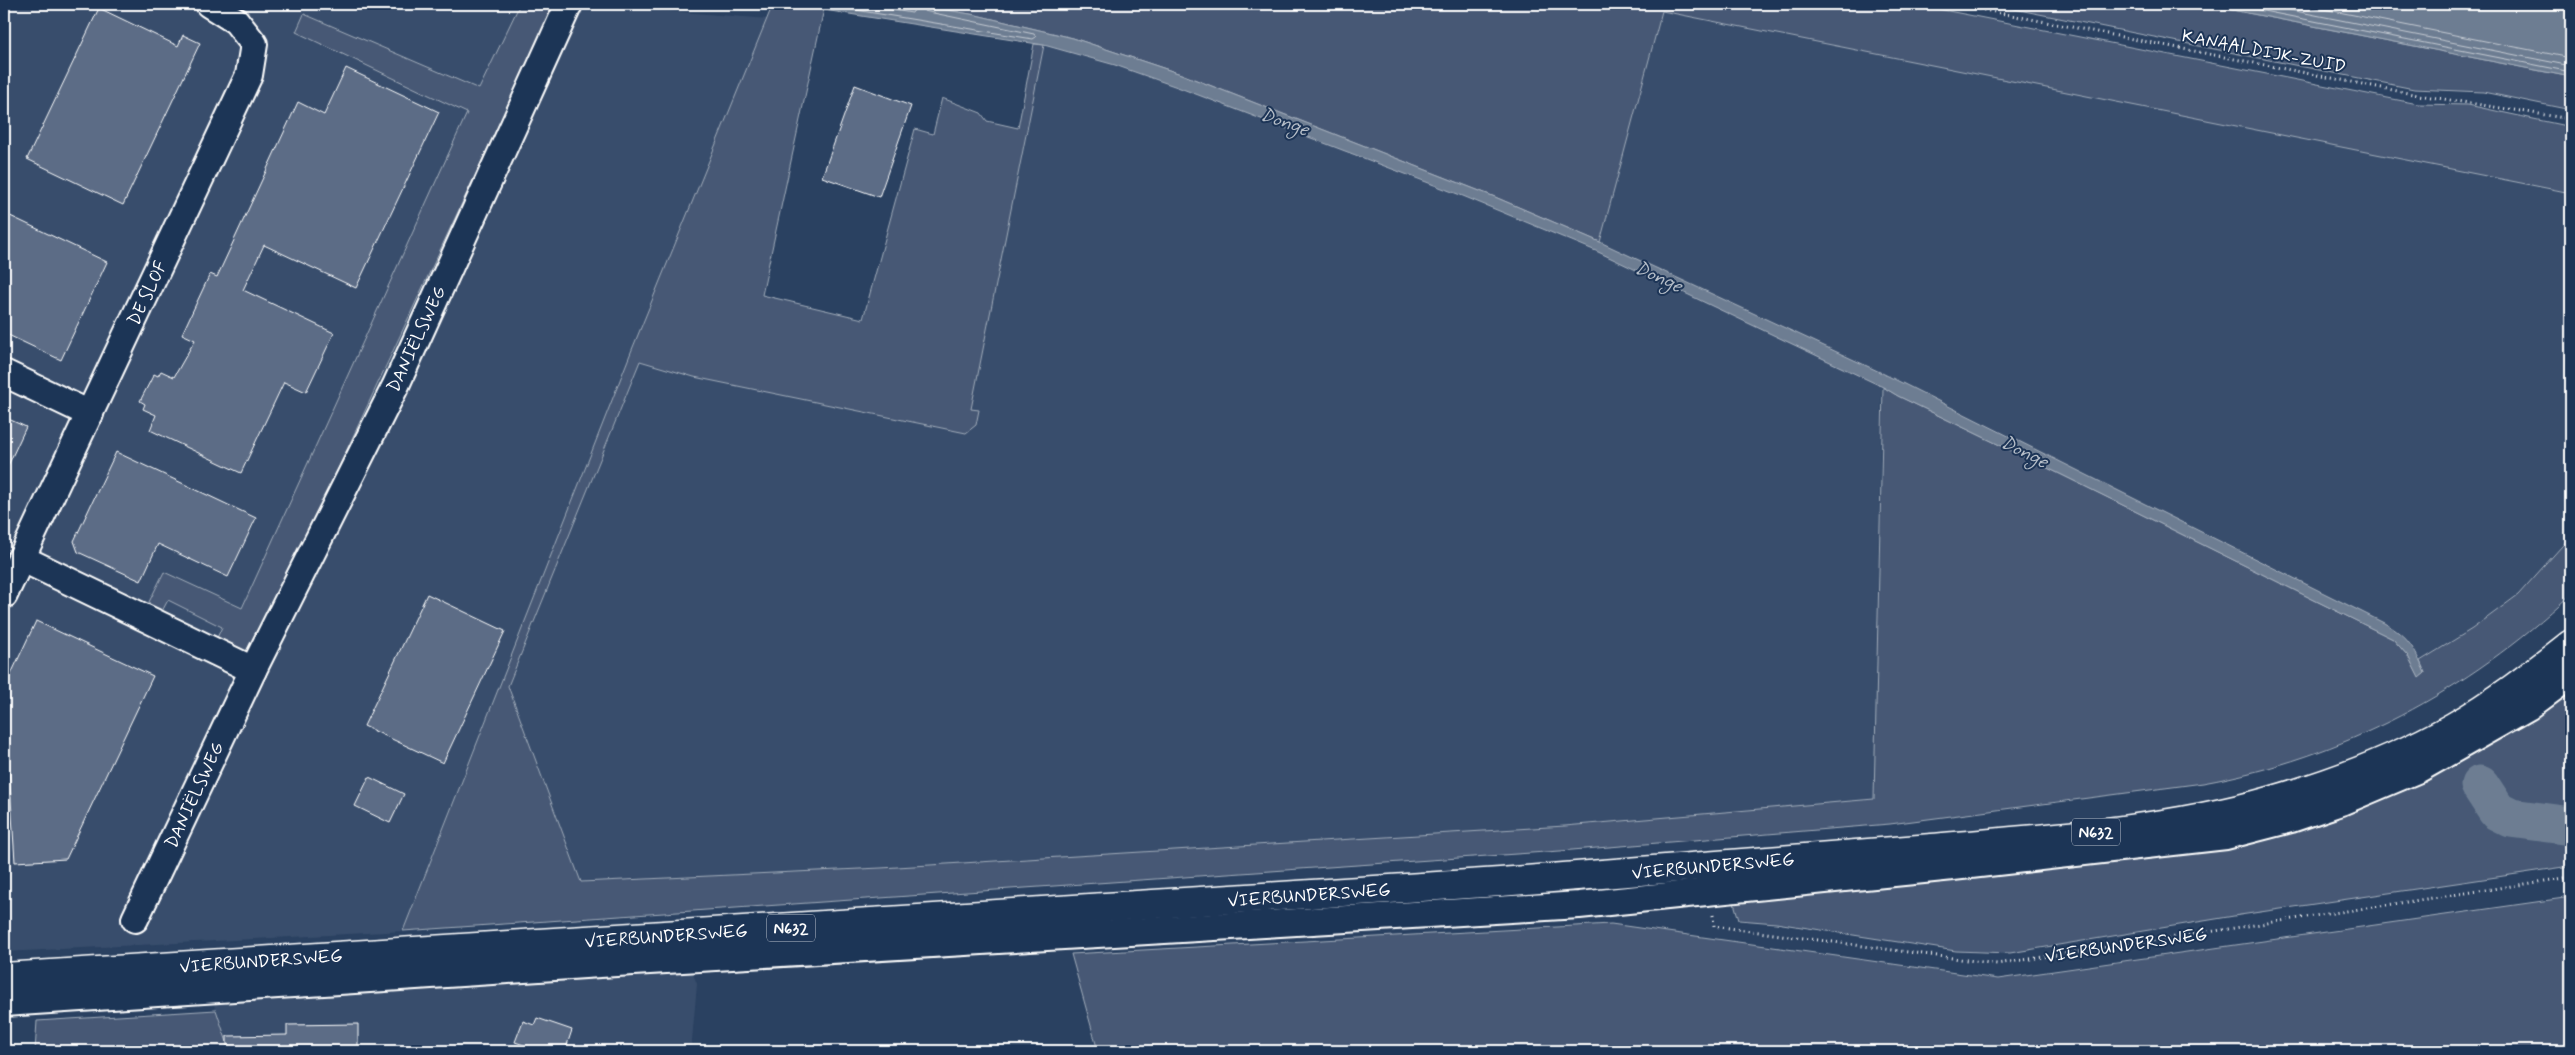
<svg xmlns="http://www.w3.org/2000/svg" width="2575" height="1055" viewBox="0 0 2575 1055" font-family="Mynerve,sans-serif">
<rect width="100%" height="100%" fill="#2a4161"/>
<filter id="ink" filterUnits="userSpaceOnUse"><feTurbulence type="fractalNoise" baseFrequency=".02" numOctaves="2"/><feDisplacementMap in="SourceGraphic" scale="10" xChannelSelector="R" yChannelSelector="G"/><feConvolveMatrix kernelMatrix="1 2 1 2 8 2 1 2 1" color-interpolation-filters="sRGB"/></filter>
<g filter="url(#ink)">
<g fill="#394e6c">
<path d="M 4,4 L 582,4 L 768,19 L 631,352 L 403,931 L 4,952 Z"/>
<path d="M 1662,11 L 2571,193 L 2571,536 L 2518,595 L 2472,629 L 2420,661 L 2412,645 L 1882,373 L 1874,799 L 1565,826 L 881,868 L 581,882 L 508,686 L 640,361 L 694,377 L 966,433 L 1044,45 L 1115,65 L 1252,114 L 1463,196 L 1596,251 Z"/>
<path d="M 685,955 L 697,984 L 691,1051 L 214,1051 L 215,982 Z"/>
</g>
<g fill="#465975" stroke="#a2acba">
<path d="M 520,4 L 555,4 L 258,640 L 249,651 L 236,650 L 215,642 L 222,627 L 168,600 L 160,615 L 151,611 L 149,602 L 164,572 L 242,608 L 467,113 L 296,32 L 304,14 L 479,89 Z"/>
<path d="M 773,4 L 825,4 L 762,295 L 863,319 L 915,129 L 933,134 L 942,98 L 981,113 L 987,121 L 1018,128 L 1034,44 L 1044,45 L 971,409 L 979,410 L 976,425 L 966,433 L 694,377 L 640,361 L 508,686 L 581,882 L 881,868 L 1565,826 L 1874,799 L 1883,387 L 1898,396 L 2062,475 L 2393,639 L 2408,656 L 2419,677 L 2425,673 L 2420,661 L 2472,629 L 2518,595 L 2571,536 L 2571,594 C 2468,691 2343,758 2203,783 L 1890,824 L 1560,851 L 403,931 L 631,352 Z"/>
<path d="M 929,4 L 1913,4 L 2418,104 L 2468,105 L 2571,127 L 2571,193 L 1662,11 L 1600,242 L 1495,197 L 1181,74 L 1073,38 L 976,15 L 930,7 Z"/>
<path d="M 1989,4 L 2202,4 L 2571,77 L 2571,110 L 2483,92 L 2414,89 Z"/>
<path d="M 2571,682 L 2571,866 L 2240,915 L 2010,953 L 1956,951 L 1776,923 L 1739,920 L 1734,903 L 1737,898 L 2071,867 Z"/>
<path d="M 2571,897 L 2571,1051 L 1098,1051 L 1071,954 L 1611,924 L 1998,979 Z"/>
<path d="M 216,1010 L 230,1051 L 35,1051 L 37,1021 Z"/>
</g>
<g fill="#6d7d92" stroke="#a7b1be">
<path d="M 825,4 L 906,4 L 930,7 L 976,15 L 1073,38 L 1181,74 L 1495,197 L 1600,242 L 1882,373 L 2384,623 C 2409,637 2414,648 2425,673 L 2419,678 L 2408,656 L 2393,639 L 2062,475 L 1898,396 L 1883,387 L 1596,251 L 1463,196 L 1180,88 L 1115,65 L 1044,45 L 824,10 Z"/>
<path d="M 2202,4 L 2571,4 L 2571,77 Z"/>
</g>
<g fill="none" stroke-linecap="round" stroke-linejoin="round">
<g stroke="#c5cbd3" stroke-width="1">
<path d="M 829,4 L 831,6 L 1033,39 L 1036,37 L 1034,34 L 924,11 L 920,4"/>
<path d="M 856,4 L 912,13 L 914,10 L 913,4"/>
<path d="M 2228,4 L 2571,72"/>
<path d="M 2260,4 L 2571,66"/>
<path d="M 2298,4 L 2571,58"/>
</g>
<path stroke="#6d7d92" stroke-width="39" d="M 2480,785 L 2497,811 L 2511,818 L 2571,826"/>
</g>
<g fill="#5b6c86" stroke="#fff">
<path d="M 99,8 L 178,46 L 183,35 L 200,43 L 123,205 L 27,159 Z"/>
<path d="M 346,68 L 439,112 L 356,288 L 264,245 L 243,290 L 334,333 L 306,392 L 284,382 L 241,473 L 150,430 L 156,415 L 143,409 L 145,404 L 140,401 L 154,374 L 158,376 L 161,371 L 174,377 L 195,340 L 182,334 L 210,274 L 217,277 L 298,102 L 324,115 Z"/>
<path d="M 855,85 L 911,106 L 879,197 L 822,177 Z"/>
<path d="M 4,213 L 107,262 L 61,360 L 4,333 Z"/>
<path d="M 4,417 L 26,427 L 4,474 Z"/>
<path d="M 116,452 L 256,518 L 228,577 L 158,544 L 141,581 L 78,552 L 74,541 Z"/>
<path d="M 427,594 L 505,631 L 443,763 L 364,726 Z"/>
<path d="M 36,621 L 153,676 L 66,859 L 15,862 L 4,689 Z"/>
<path d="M 369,777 L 404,794 L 390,823 L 355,806 Z"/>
<path d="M 537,1018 L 572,1030 L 565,1051 L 542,1051 L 515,1042 L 523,1021 L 534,1025 Z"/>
<path d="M 358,1024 L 358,1051 L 227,1051 L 227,1036 L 287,1035 L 287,1025 Z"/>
</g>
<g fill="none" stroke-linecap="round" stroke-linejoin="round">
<g stroke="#fff" stroke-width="30">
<g id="minor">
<path d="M 4,373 L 90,414"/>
<path d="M 21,558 L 253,670"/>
<path d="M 4,595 L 249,75 L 254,44 L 236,21 L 209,4"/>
<path d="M 135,919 L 253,670 L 396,385 L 569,4"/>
<path d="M 4,1003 L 600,964 L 1579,905 L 1953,867 L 2226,836 L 2291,819 L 2341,802 L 2419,769 L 2528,707 L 2571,675"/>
</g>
</g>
<g stroke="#fff" stroke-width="31">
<path id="major" d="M 4,977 C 502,945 1001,916 1500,882 C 1644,872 1788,860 1932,848 C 2045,838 2161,832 2270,801 C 2333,783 2396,759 2453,727 C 2495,703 2533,674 2571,644"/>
</g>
<g stroke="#fff" stroke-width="3" stroke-dasharray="1 4" stroke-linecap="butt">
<path d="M 1954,4 L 2418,95 L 2571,119"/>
<path d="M 1713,915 L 1714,926 L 1997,964 L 2571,877"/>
</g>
<use href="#minor" stroke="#1d3557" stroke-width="26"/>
<use href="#major" stroke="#1d3557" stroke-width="28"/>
</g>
</g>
<g text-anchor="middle" stroke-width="4" stroke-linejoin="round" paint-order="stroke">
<g fill="#1d3557" stroke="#bbc2cd" stroke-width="1">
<rect x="2072" y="818.5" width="48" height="27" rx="4"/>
<rect x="767" y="914.5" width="48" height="27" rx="4"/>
</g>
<g font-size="16" font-weight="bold" fill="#fff">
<text x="2096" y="838">N632</text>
<text x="791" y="934">N632</text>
</g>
<g font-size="18" fill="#fff" stroke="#1d3557">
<text transform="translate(2264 51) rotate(11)" y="6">KANAALDIJK-ZUID</text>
<text transform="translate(147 293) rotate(-65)" y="6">DE SLOF</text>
<text transform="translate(416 339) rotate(-65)" y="6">DANIËLSWEG</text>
<text transform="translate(194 795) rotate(-65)" y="6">DANIËLSWEG</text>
<text transform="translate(1713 866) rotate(-5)" y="6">VIERBUNDERSWEG</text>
<text transform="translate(1309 895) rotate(-4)" y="6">VIERBUNDERSWEG</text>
<text transform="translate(666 936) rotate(-4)" y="6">VIERBUNDERSWEG</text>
<text transform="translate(2126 945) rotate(-8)" y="6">VIERBUNDERSWEG</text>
<text transform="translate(261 961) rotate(-4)" y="6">VIERBUNDERSWEG</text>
</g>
<g font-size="19" font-style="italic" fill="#b6bec8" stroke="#1d3557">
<text transform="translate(1285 121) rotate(20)" y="7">Donge</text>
<text transform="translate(1659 276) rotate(25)" y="7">Donge</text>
<text transform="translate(2025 451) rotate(27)" y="7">Donge</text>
</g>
</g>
<rect width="2575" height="1055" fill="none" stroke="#1d3557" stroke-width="20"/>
<rect x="10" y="10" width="2555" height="1035" fill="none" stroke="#fff" stroke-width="2" filter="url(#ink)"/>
</svg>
